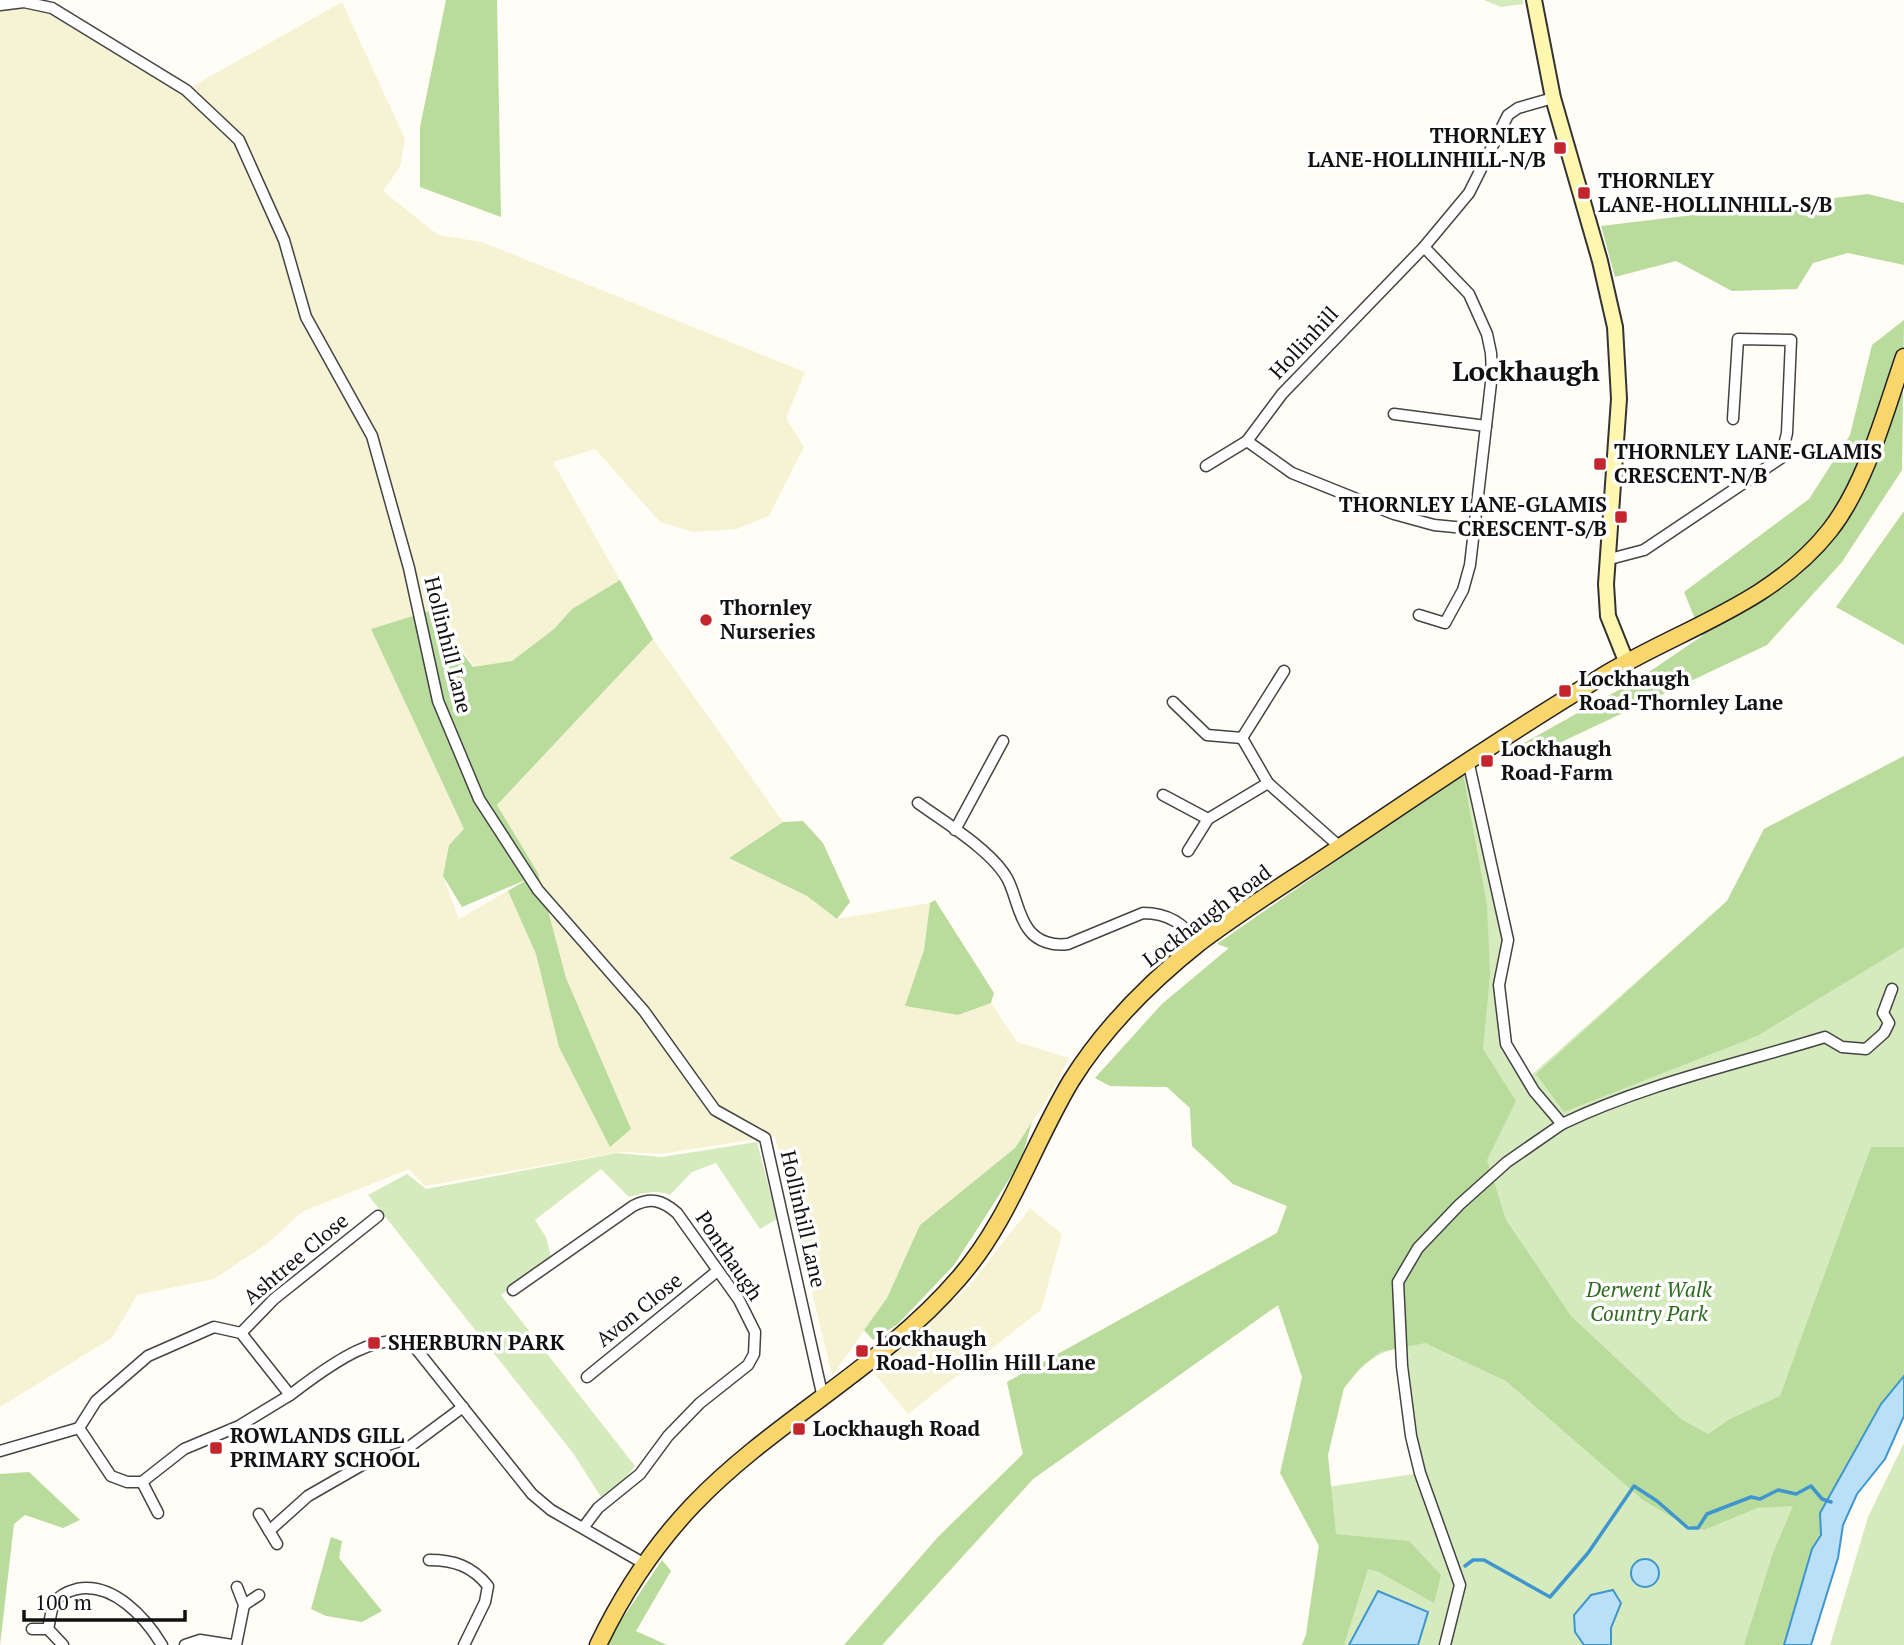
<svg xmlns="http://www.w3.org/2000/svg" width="1904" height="1645" viewBox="0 0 1904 1645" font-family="'PT Serif',serif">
<rect width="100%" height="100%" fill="#fffdf5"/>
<g fill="#f6f3d4">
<path d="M 342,2 L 405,139 L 400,167 L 383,191 L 438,235 L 482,242 L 805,372 L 786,418 L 804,447 L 769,516 L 737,529 L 693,532 L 660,522 L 595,449 L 553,462 L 620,580 L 572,609 L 554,629 L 512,661 L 474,667 L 435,609 L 371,629 L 464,829 L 449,845 L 443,876 L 459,919 L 538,873 L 497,805 L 653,639 L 783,822 L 730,858 L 807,896 L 837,919 L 930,903 L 924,950 L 906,1006 L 958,1015 L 991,1003 L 1017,1042 L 1069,1058 L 1055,1087 L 1015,1148 L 920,1225 L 887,1298 L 832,1376 L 775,1136 L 661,1154 L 621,1152 L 425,1186 L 409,1169 L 302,1212 L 268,1243 L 214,1279 L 137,1295 L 112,1338 L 0,1407 L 0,5 L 52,8 L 186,90 Z"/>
<path d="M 1030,1208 L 1062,1234 L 1041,1310 L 908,1414 L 873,1372 L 969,1286 Z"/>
</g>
<g fill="#d5ebbd">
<path d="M 1484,0 L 1523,0 L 1523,4 L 1501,7 Z"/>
<path d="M 1904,756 L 1904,1376 L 1889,1393 L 1784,1645 L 1302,1645 L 1306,1635 L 1327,1487 L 1420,1473 L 1400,1348 C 1373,1353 1361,1367 1344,1388 L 1278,1305 L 1033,1479 L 882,1645 L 844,1645 L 938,1537 L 1023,1454 L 1007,1382 L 1277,1233 L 1287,1206 L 1233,1184 L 1192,1146 L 1190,1108 L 1167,1087 L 1110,1086 L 1095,1078 L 1162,1004 L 1229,948 L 1217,944 L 1470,769 L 1508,940 L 1499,985 L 1506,1044 L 1527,1079 L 1727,901 L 1764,829 Z"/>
<path d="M 757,1142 L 777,1219 L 760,1229 L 716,1163 L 692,1172 L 670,1195 C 656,1189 643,1193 629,1197 L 601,1169 L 535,1220 L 546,1237 L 551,1257 L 501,1295 L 635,1466 L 620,1485 L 601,1497 L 573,1453 L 368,1195 L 407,1174 L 426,1189 L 617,1153 L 662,1157 Z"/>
<path d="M 1904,1443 L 1904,1645 L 1830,1645 L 1868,1517 Z"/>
</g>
<g fill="#b9dc9c">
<path d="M 446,0 L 497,0 L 501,217 L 420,187 L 420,127 Z"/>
<path d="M 1868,194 L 1904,203 L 1904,265 L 1848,253 L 1813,263 L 1797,289 L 1732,291 L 1676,261 L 1615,277 L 1601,226 Z"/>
<path d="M 1904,320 L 1902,470 L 1842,562 L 1767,645 L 1536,754 L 1522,744 L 1640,678 L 1702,636 L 1684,592 L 1809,499 L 1850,435 L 1872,345 Z"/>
<path d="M 1904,511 L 1904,645 L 1836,607 Z"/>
<path d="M 620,580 L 653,639 L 497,805 L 538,873 L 566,978 L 631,1129 L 610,1147 L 559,1047 L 536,954 L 508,891 L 530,878 L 462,907 L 443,876 L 449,845 L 464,829 L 371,629 L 435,609 L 450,636 L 473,667 L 512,661 L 554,629 L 572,609 Z"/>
<path d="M 1904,756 L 1904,947 L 1757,1036 L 1564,1112 L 1536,1074 L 1727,901 L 1764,829 Z"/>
<path d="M 1463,773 L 1487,905 L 1490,975 L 1483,1049 L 1516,1101 L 1487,1160 L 1506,1220 L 1571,1316 L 1681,1419 L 1708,1434 L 1730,1419 L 1780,1396 L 1871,1147 L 1904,1147 L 1904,1376 L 1889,1393 L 1820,1513 L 1821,1535 L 1812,1549 L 1784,1645 L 1744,1645 L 1773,1553 L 1793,1506 L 1757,1508 L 1704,1530 L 1680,1522 L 1643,1500 L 1506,1381 L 1425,1343 L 1380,1352 L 1360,1368 L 1344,1388 L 1328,1455 L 1336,1534 L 1409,1541 L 1441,1575 L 1434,1603 L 1379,1572 L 1368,1569 L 1344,1645 L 1302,1645 L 1306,1635 L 1319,1546 L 1280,1473 L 1302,1377 L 1278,1305 L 1033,1479 L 882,1645 L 844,1645 L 938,1537 L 1023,1454 L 1007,1382 L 1277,1233 L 1287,1206 L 1233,1184 L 1192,1146 L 1190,1108 L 1167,1087 L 1110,1086 L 1095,1078 L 1162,1004 L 1229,948 L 1217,944 Z"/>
<path d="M 803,821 L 823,843 L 850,902 L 837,919 L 807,896 L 729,858 L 783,822 Z"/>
<path d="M 935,900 L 994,993 L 991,1003 L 958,1015 L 905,1006 L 924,950 L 930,903 Z"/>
<path d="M 1032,1122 L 1021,1161 L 954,1265 L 898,1324 L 873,1340 L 864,1330 L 887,1298 L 920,1225 L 1015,1148 Z"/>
<path d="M 29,1472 L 80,1520 L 63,1528 L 25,1515 L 14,1524 L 0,1645 L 0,1474 Z"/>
<path d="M 331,1537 L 342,1541 L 339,1558 L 382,1611 L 362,1622 L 326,1616 L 311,1609 Z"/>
<path d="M 662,1560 L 671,1571 L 636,1631 L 667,1645 L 608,1645 L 616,1628 Z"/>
</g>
<g fill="#b9e0f7" stroke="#3f96cf" stroke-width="2">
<path d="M 1904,1376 L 1904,1416 L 1885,1459 L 1857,1494 L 1843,1525 L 1838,1558 L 1811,1645 L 1784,1645 L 1812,1549 L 1821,1535 L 1820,1513 L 1881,1404 Z"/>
<circle cx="1645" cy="1573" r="14"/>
<path d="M 1613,1590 L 1621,1603 L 1611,1628 L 1611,1645 L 1584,1645 L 1575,1632 L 1574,1615 L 1591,1595 Z"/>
<path d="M 1378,1591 L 1428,1612 L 1418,1645 L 1349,1645 Z"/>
</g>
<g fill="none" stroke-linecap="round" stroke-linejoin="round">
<path stroke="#3f96cf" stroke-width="3.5" d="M 1465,1566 L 1473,1560 L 1484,1560 L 1550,1597 L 1588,1553 L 1634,1486 L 1657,1501 L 1688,1528 L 1698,1528 L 1707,1514 L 1751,1497 L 1760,1499 L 1778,1490 L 1796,1494 L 1811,1486 L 1822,1499 L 1831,1502"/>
<g stroke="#444" stroke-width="13">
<g id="street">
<path d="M 0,5 L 24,2 L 52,8 L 186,90 L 239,140 L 284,240 L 306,317 L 372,436 L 409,568 L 438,701 L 479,799 L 538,890 L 644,1011 L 715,1110 L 765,1138 L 823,1398"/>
<path d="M 1394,414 L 1486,426"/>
<path d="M 1206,466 L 1247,441"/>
<path d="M 1475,529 L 1434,525 L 1394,514 L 1292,473 L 1247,441 L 1282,394 L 1424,247 L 1469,193 L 1508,115 L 1518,108 L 1553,98"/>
<path d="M 1606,560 L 1644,550 L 1781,458 L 1787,433 L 1791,340 L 1738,339 L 1733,419"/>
<path d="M 1419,615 L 1445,623 L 1463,590 L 1470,565 L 1492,374 L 1491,353 L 1487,334 L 1469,294 L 1424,247"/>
<path d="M 1173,702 L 1207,735 L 1242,738"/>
<path d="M 1268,783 L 1242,738 L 1284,671"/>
<path d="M 1163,795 L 1208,819 L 1268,783 L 1340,847"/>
<path d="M 918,803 C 944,822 993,851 1008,880 C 1016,896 1018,916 1029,930 C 1038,942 1054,946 1068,944 L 1143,913 C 1169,913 1183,924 1199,943"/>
<path d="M 955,830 L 1003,741"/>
<path d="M 1188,851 L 1208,819"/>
<path d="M 1562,1124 C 1645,1084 1737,1064 1825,1037 L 1842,1047 L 1866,1049 L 1884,1033 L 1889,1023 L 1883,1013 L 1892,989"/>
<path d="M 513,1290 L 633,1206 C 651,1197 662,1200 677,1213 L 739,1300 L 755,1332 L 754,1354 L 748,1365 L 700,1403 L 668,1436 L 640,1474 L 598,1508 L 583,1528"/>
<path d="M 241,1333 L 274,1299 L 378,1216"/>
<path d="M 587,1377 L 716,1272"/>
<path d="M 79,1428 L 96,1401 L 148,1356 L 214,1327 L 241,1333 L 290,1395 C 317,1375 384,1320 417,1350 L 532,1494 L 551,1510 L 643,1563"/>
<path d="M 79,1428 L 111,1476 L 127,1482 L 142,1482 L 184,1449 L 239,1426 L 290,1395"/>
<path d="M 0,1451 L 79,1428"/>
<path d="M 142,1482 L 158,1513"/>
<path d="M 259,1514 L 277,1544"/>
<path d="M 269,1531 L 308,1496 L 362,1465 L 401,1453 L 463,1407"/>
<path d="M 429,1560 C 454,1560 472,1566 488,1586 L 485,1602 L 464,1645"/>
<path d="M 244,1605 L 259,1595"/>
<path d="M 32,1629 L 48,1629"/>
<path d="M 63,1645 L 48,1629 C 50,1621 51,1610 54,1603 C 59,1595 69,1591 77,1589 C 113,1582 145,1617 162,1645"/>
<path d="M 185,1645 L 200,1640 L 232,1645"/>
<path d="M 236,1645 L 244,1605 L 237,1587"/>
<path d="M 1445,1645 L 1460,1585 L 1420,1473 L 1411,1436 L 1402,1366 L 1398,1282 L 1418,1248 L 1459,1205 L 1507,1162 L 1562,1124 L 1534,1091 L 1506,1044 L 1499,985 L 1508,940 L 1468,760"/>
</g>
</g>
<g stroke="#333" stroke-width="18">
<path id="secondary" d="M 1534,0 L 1553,98 L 1600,261 L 1615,327 L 1619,399 L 1606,584 L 1608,616 L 1626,661"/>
</g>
<g stroke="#222" stroke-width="19">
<path id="primary" d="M 598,1645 C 623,1593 653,1547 693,1505 C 773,1421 883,1367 959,1278 C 1009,1221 1032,1146 1071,1081 C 1104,1028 1150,982 1199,943 C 1244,909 1293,879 1340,847 C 1426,789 1512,731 1601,677 C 1679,629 1771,605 1830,530 C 1866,484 1885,412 1904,357"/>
</g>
<use href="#street" stroke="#fff" stroke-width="10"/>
<use href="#secondary" stroke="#fff6b0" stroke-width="14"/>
<use href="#primary" stroke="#f9d66b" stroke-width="16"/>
</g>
<g fill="#c4262e" stroke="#fff" stroke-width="2.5">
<rect x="1553" y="141" width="14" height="14" rx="3.5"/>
<rect x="1577" y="186" width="14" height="14" rx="3.5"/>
<rect x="1593" y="457" width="14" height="14" rx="3.5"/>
<rect x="1614" y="510" width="14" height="14" rx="3.5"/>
<circle cx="706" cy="620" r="7"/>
<rect x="1558" y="684" width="14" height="14" rx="3.5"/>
<rect x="1480" y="754" width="14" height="14" rx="3.5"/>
<rect x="367" y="1336" width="14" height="14" rx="3.5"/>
<rect x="855" y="1344" width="14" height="14" rx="3.5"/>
<rect x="792" y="1422" width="14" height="14" rx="3.5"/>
<rect x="209" y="1441" width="14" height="14" rx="3.5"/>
</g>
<g text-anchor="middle" stroke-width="7" stroke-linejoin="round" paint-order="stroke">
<g font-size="21" font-weight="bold" fill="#111" stroke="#fff" text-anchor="start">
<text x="1546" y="143" text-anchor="end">THORNLEY<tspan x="1546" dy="24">LANE-HOLLINHILL-N/B</tspan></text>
<text x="1598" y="188">THORNLEY<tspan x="1598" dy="24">LANE-HOLLINHILL-S/B</tspan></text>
<text x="1614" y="459">THORNLEY LANE-GLAMIS<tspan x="1614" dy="24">CRESCENT-N/B</tspan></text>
<text x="1607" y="512" text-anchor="end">THORNLEY LANE-GLAMIS<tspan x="1607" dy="24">CRESCENT-S/B</tspan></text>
<text x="720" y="615">Thornley<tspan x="720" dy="24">Nurseries</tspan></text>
<text x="1579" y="686">Lockhaugh<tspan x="1579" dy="24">Road-Thornley Lane</tspan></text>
<text x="1501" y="756">Lockhaugh<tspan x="1501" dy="24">Road-Farm</tspan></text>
<text x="876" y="1346">Lockhaugh<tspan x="876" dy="24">Road-Hollin Hill Lane</tspan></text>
<text x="388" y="1350">SHERBURN PARK</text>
<text x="813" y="1436">Lockhaugh Road</text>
<text x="230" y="1443">ROWLANDS GILL<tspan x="230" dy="24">PRIMARY SCHOOL</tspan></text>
</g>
<g font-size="21" fill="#111" stroke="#fff">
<text transform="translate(1304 343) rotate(-47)" y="7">Hollinhill</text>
<text transform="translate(448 645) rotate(76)" y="7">Hollinhill Lane</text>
<text transform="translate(1207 916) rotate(-37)" y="7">Lockhaugh Road</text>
<text transform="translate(803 1219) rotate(77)" y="7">Hollinhill Lane</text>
<text transform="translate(729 1256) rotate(56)" y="7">Ponthaugh</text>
<text transform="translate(296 1259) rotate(-40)" y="7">Ashtree Close</text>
<text transform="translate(639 1310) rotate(-39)" y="7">Avon Close</text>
</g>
<g font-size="21" font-style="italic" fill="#2f6b1f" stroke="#fff">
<text x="1649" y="1297">Derwent Walk<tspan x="1649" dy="24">Country Park</tspan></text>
</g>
<g font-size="28" font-weight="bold" fill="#111" stroke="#fff">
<text x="1526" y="381">Lockhaugh</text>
</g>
</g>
<path d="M24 1610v10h161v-10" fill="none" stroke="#111111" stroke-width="3.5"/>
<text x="35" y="1610" font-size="21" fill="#111111" stroke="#ffffff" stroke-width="5" paint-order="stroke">100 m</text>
</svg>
